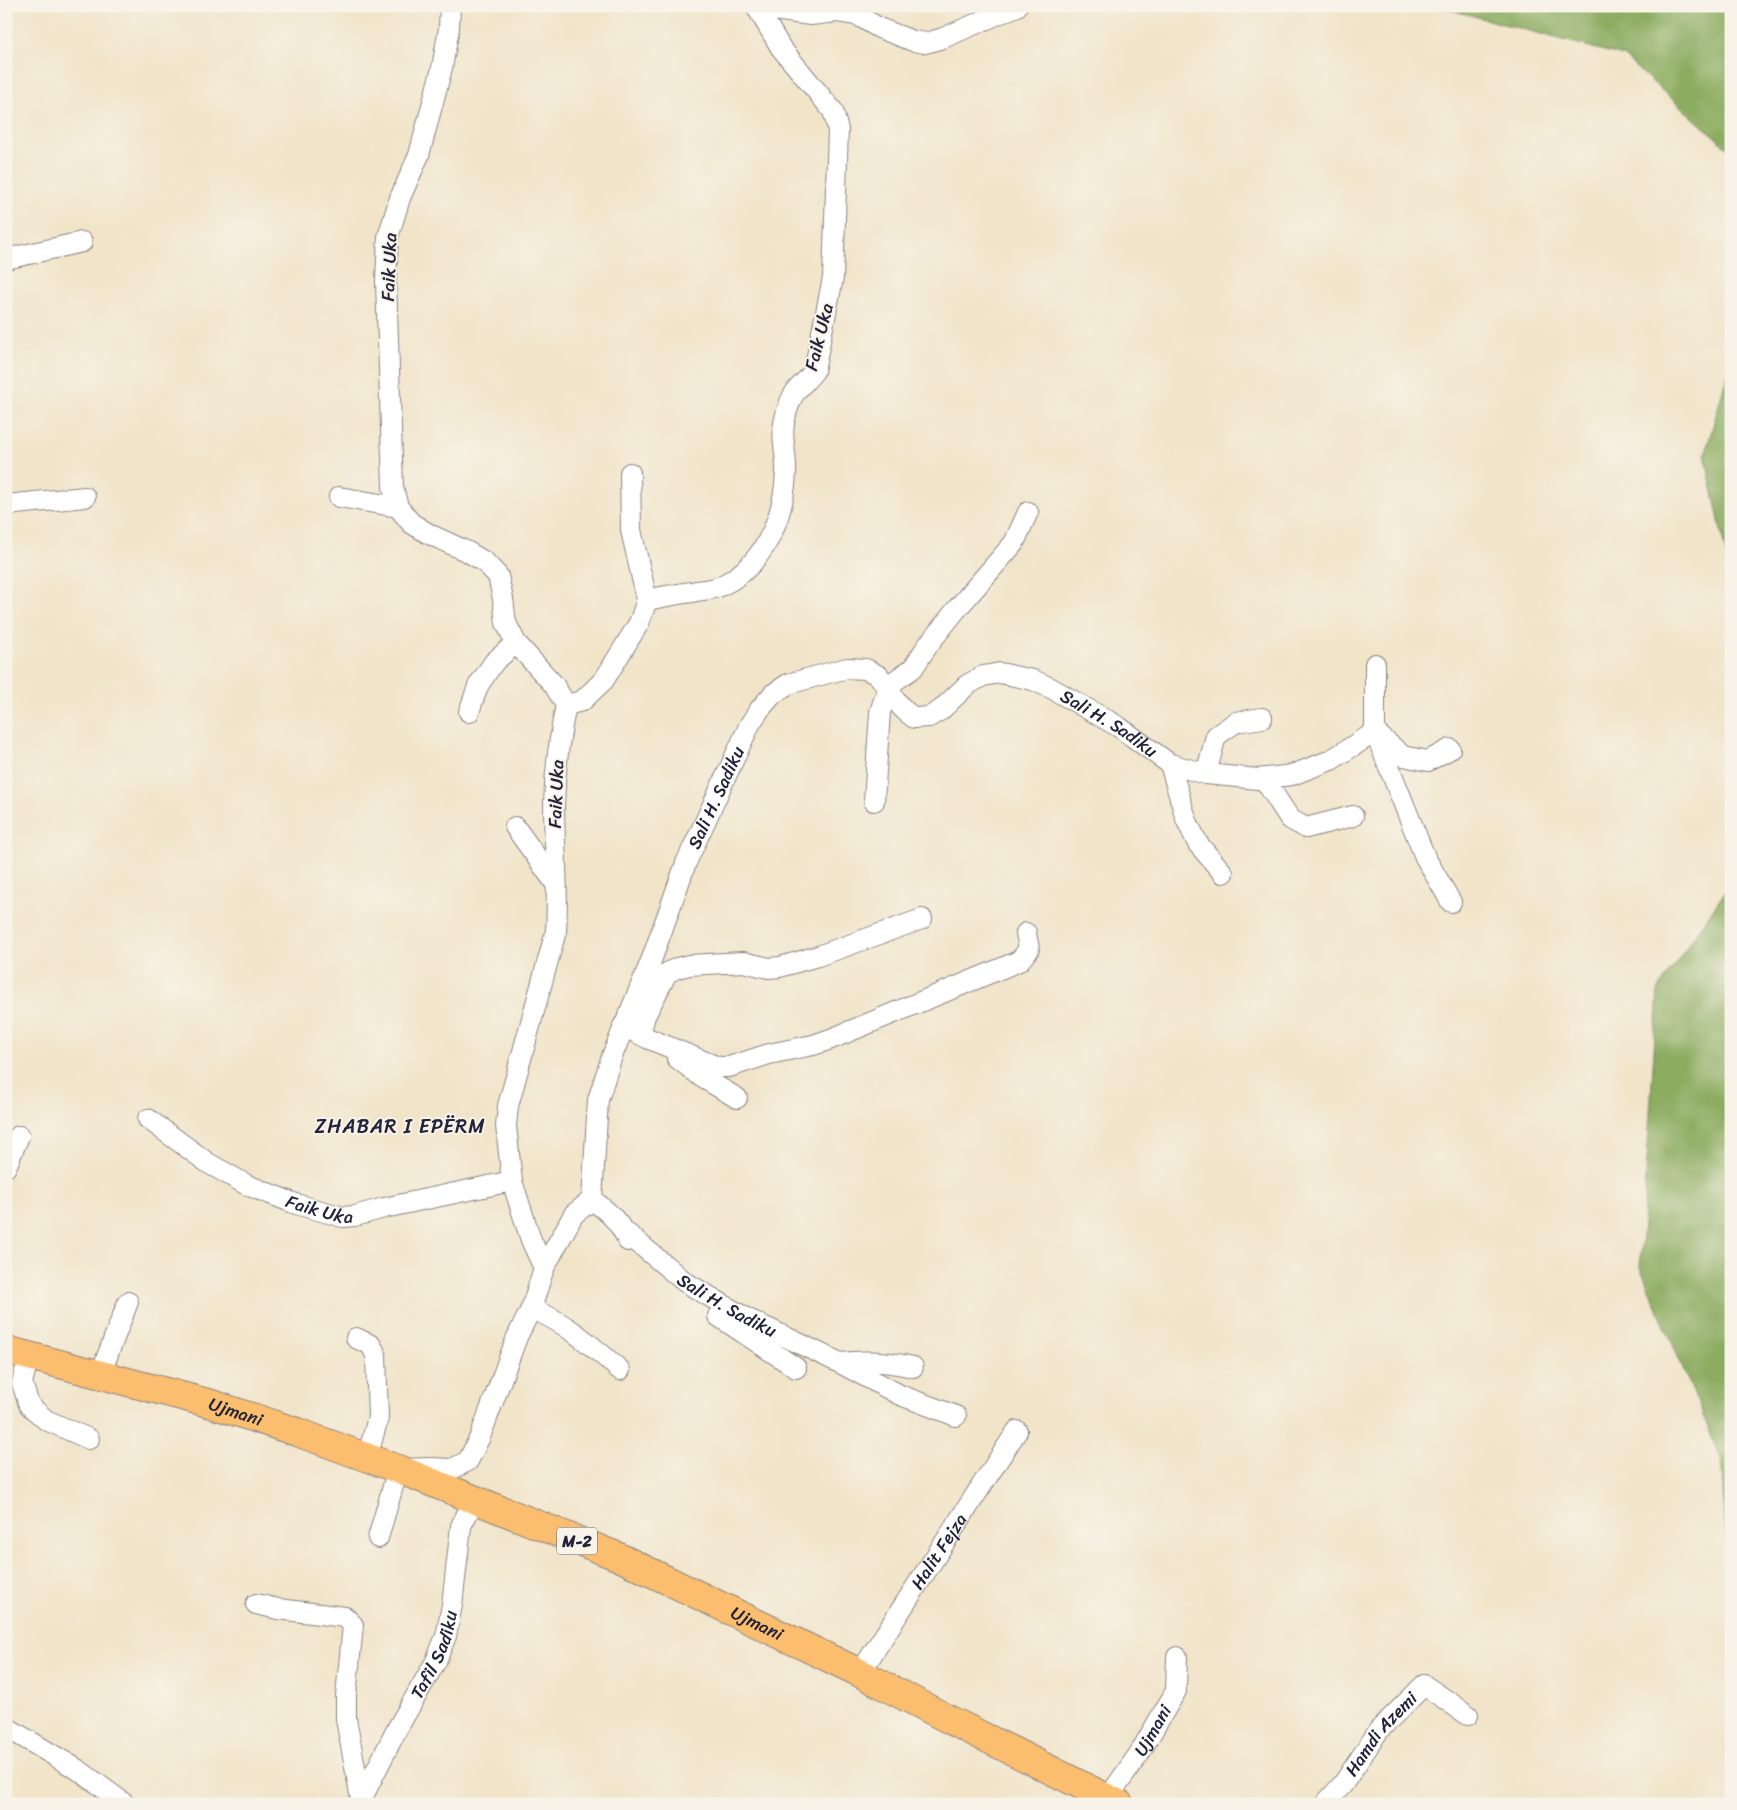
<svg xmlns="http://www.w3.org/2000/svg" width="1737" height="1810" viewBox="0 0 1737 1810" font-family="Sriracha,sans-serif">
<rect width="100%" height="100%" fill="#f7f3e8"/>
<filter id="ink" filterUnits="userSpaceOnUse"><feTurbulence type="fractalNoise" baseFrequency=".02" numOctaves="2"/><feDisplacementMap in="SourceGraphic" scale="10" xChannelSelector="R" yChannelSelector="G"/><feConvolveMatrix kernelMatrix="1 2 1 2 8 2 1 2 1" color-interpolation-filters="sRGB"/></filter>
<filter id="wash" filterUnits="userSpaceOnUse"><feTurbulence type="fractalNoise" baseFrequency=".0096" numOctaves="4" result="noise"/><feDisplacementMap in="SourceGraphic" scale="20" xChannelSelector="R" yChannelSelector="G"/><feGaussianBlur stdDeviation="1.12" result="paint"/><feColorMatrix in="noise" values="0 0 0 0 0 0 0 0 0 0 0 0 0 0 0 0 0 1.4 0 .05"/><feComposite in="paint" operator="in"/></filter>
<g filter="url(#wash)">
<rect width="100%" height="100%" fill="#f1e4c9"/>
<g fill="#8cac60" stroke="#57674e">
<path d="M 1448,6 L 1731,6 L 1731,151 L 1623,56 L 1447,9 Z"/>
<path d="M 1731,360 L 1731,577 L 1705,455 Z"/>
<path d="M 1731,883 L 1731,1612 L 1721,1458 L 1640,1267 L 1658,989 Z"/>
</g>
</g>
<g filter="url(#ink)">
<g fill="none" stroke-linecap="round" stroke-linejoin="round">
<g stroke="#8a8382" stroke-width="22">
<g id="minor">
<path d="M 450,6 L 449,28 L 442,68 L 419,155 L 400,198 L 388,237 L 386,281 L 393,487 L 398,507 L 411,523 L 429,534 L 468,552 L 485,562 L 498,576 L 503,599 L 506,623 L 516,643 L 554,685 L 566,705 C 559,739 555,770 554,804 C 554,846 559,889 556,931 L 508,1106 L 506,1126 L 512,1181 L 531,1240 L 544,1268"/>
<path d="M 757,8 L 811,15 L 837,12 L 857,15 L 879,28 L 913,41 L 926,43 L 943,38 L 1017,6"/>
<path d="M 6,259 L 82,242"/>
<path d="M 339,497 L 398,507"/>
<path d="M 6,505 L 85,497"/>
<path d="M 647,600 C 662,597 676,594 692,592 C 700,590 710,590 718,587 C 763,568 784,519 786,472 C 787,456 781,440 784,423 C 786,413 790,399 796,391 C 802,384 808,379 814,371 L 833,278 L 838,130 L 833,111 L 781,48 L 756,6"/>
<path d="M 1375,664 L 1375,732 L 1425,857 L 1451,902"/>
<path d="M 566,705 L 582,701 L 604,680 L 639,623 L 647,600 L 631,530 L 630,473"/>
<path d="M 469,712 L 478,686 L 494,662 L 516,643"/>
<path d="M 1170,764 L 1186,819 L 1198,844 L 1223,873"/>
<path d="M 1206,774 L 1216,736 L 1236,722 L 1262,718"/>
<path d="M 1264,779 L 1290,819 L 1306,828 L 1353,816"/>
<path d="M 874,801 L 880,712 L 888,688 L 896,680 L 913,668 L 928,645 L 956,610 L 1014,543 L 1028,512"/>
<path d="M 515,827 L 556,884"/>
<path d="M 623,1026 L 647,1038 L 718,1067 L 729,1067 L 769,1054 L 813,1045 L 831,1039 L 1019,961 L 1029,949 L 1026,933"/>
<path d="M 640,1034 L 645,1016 L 667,973 L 677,968 L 689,965 L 743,962 L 769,968 L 780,967 L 818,956 L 922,919"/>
<path d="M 677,1058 L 703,1078 L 737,1098"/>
<path id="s1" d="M 148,1119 L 208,1163 L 247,1185 L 296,1204 L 343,1217 L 355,1216 L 384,1208 L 512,1181"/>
<path d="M 6,1167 L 19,1136"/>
<path id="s2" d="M 592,1200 L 598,1100 L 612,1056 L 651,961 L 686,863 L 750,724 L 760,709 L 773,694 L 788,684 L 847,668 L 866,669 L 879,676 L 897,702 L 904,710 L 914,718 L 929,717 L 941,710 L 967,685 L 983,676 L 1000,673 L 1033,680 L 1051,688 L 1119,727 L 1170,764 L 1206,774 L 1258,779 L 1292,775 L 1331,760 L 1375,732 L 1403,756 L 1428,761 L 1450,749"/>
<path d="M 592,1200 C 607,1210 621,1224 628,1241"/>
<path id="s3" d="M 623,1230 L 685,1282 L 746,1318 L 840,1363 L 900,1395 L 956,1416"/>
<path d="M 531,1309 C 565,1321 593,1347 620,1370"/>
<path d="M 718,1316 L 796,1368"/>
<path d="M 356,1338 L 371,1345 L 376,1355 L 378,1418 L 367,1458"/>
<path d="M 29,1356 L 22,1383 L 29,1405 L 46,1420 L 89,1439"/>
<path d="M 840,1363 C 865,1360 888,1361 913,1367"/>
<path d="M 100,1375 L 128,1302"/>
<path d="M 378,1538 L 398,1469 L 432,1468 L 452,1469 L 468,1461 L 480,1437 L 517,1337 L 531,1309 L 544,1268 L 574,1214 L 592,1200"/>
<path d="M 256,1604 L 278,1609 L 345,1617 L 353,1625 L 346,1696 L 346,1719 L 361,1799"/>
<path id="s4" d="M 860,1673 L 1017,1431"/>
<path d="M 6,1727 L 80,1771 L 125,1804"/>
<path id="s5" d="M 1108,1798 L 1139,1754 L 1176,1691 L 1177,1657"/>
<path id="s6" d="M 359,1804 L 397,1729 L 436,1661 L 446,1636 L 452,1605 L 461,1526 L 474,1500"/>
<path id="s7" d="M 1325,1804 L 1343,1784 L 1379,1730 L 1424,1685 L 1468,1715"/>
</g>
</g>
<g stroke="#8a8382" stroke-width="30">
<g id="primary">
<path id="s8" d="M 6,1350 L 212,1404 L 297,1432 L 398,1469 L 619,1557 L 860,1673 L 950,1720 L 1119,1804"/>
</g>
</g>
<use href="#minor" stroke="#fff" stroke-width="20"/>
<use href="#primary" stroke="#fbbd6e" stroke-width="28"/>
</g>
</g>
<g text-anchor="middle" stroke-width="4" stroke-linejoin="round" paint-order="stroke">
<rect fill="#f7f3e8" stroke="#62616f" stroke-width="1" x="557" y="1527.5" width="40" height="27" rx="4"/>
<g font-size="16" font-weight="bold" fill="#22223b">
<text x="577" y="1547">M-2</text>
</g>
<g font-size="18" fill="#22223b" stroke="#f7f3e8">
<text transform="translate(389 267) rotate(-88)" y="6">Faik Uka</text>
<text transform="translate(819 337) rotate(-76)" y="6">Faik Uka</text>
<text dy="6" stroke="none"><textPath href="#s2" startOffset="934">Sali H. Sadiku</textPath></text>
<text transform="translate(556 794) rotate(-88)" y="6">Faik Uka</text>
<text dy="6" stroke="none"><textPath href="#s2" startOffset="425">Sali H. Sadiku</textPath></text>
<text dy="6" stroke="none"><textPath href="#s1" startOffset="196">Faik Uka</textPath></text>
<text dy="6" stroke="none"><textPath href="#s3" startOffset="129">Sali H. Sadiku</textPath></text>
<text dy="6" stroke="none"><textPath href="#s8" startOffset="238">Ujmani</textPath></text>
<text dy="6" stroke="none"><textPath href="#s4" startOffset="145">Halit Fejza</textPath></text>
<text dy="6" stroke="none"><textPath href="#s8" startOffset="801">Ujmani</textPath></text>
<text dy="6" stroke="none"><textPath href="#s6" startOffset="168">Tafil Sadiku</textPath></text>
<text dy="6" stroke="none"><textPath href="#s5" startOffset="81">Ujmani</textPath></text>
<text dy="6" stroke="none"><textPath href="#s7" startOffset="90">Hamdi Azemi</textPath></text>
</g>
<g font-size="20" letter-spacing="1" fill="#22223b" stroke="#f7f3e8">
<text x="400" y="1133">ZHABAR I EPËRM</text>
</g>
</g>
<rect width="1737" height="1810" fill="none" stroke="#f7f3e8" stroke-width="25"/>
</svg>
